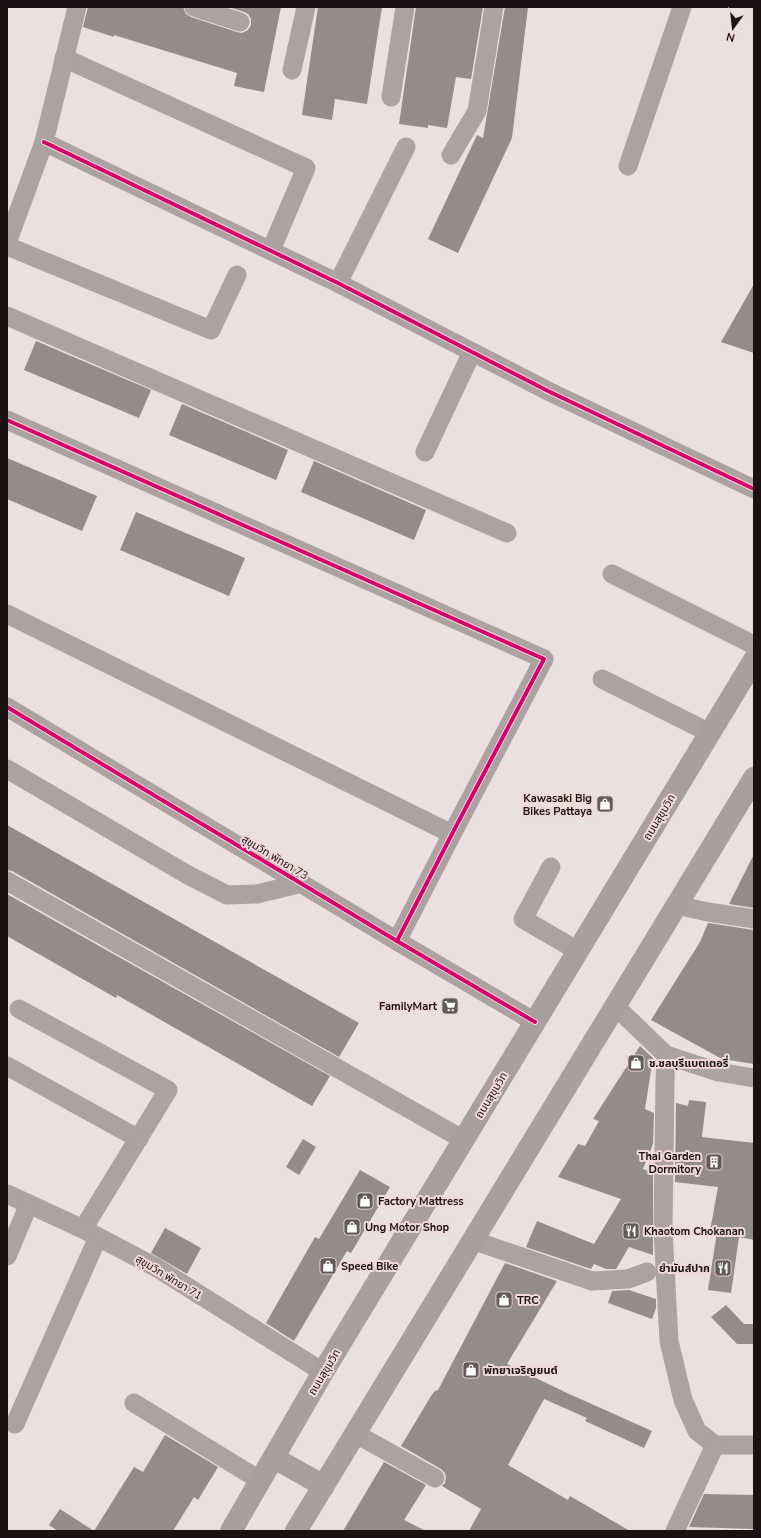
<svg xmlns="http://www.w3.org/2000/svg" width="761" height="1538" viewBox="0 0 761 1538" font-family="'Nunito Sans','Noto Sans Thai',sans-serif">
<rect width="100%" height="100%" fill="#ebdfdf"/>
<g fill="#948b8b">
<path d="M 88,7 L 183,7 L 186,14 L 191,17 L 237,32 L 242,33 L 248,30 L 251,25 L 251,19 L 248,14 L 244,12 L 229,7 L 281,7 L 264,92 L 234,86 L 237,73 L 114,35 L 114,37 L 83,27 Z"/>
<path d="M 318,7 L 382,7 L 367,104 L 335,99 L 332,120 L 302,115 Z"/>
<path d="M 416,7 L 483,7 L 471,79 L 456,77 L 447,128 L 428,125 L 428,128 L 399,124 Z"/>
<path d="M 505,7 L 528,7 L 512,138 L 458,253 L 428,239 L 477,135 L 483,138 Z"/>
<path d="M 754,284 L 754,353 L 721,342 Z"/>
<path d="M 36,341 L 151,390 L 139,418 L 24,370 Z"/>
<path d="M 182,404 L 288,450 L 276,480 L 169,435 Z"/>
<path d="M 7,458 L 97,496 L 82,531 L 7,499 Z"/>
<path d="M 314,461 L 426,510 L 414,540 L 301,492 Z"/>
<path d="M 136,512 L 245,558 L 229,596 L 120,550 Z"/>
<path d="M 7,825 L 359,1023 L 339,1057 L 12,871 L 7,870 Z"/>
<path d="M 754,854 L 754,908 L 729,904 Z"/>
<path d="M 7,894 L 330,1076 L 312,1106 L 117,995 L 116,998 L 7,936 Z"/>
<path d="M 708,923 L 754,930 L 754,1064 L 722,1059 L 651,1020 L 700,942 Z"/>
<path d="M 640,1046 L 653,1058 L 645,1109 L 654,1113 L 653,1144 L 643,1169 L 653,1173 L 653,1255 L 629,1247 L 616,1269 L 606,1269 L 594,1264 L 591,1269 L 526,1247 L 537,1221 L 594,1244 L 621,1199 L 558,1177 L 578,1144 L 585,1146 L 599,1121 L 593,1119 Z"/>
<path d="M 689,1100 L 706,1102 L 702,1137 L 754,1143 L 754,1240 L 739,1237 L 731,1293 L 708,1290 L 717,1232 L 710,1231 L 718,1187 L 675,1182 L 676,1103 L 688,1106 Z"/>
<path d="M 303,1139 L 316,1147 L 299,1175 L 286,1167 Z"/>
<path d="M 360,1170 L 390,1187 L 351,1253 L 347,1251 L 294,1341 L 266,1323 L 315,1237 L 319,1239 Z"/>
<path d="M 165,1228 L 201,1248 L 187,1274 L 151,1253 Z"/>
<path d="M 505,1263 L 557,1281 L 507,1364 L 567,1393 L 652,1431 L 644,1448 L 585,1421 L 587,1418 L 544,1399 L 508,1465 L 568,1500 L 570,1496 L 630,1531 L 469,1531 L 481,1509 L 442,1486 L 445,1483 L 446,1477 L 445,1473 L 441,1469 L 401,1446 L 431,1396 L 435,1391 L 438,1390 Z"/>
<path d="M 629,1290 L 656,1299 L 656,1308 L 652,1319 L 608,1303 L 612,1291 Z"/>
<path d="M 726,1305 L 744,1324 L 754,1324 L 754,1344 L 737,1344 L 711,1317 Z"/>
<path d="M 165,1435 L 218,1467 L 198,1500 L 194,1497 L 173,1531 L 58,1531 L 49,1525 L 60,1509 L 94,1531 L 134,1467 L 143,1472 Z"/>
<path d="M 384,1462 L 426,1485 L 404,1520 L 426,1531 L 343,1531 Z"/>
<path d="M 704,1494 L 754,1495 L 754,1529 L 689,1527 Z"/>
</g>
<g fill="none" stroke-linecap="round" stroke-linejoin="round">
<g stroke="#aca2a2" stroke-width="19">
<path d="M 194,7 L 240,22"/>
<path d="M 64,58 L 306,168 L 271,250"/>
<path d="M 292,70 L 306,7"/>
<path d="M 391,97 L 405,7"/>
<path d="M 44,142 L 338,283 L 550,392 L 754,489"/>
<path d="M 451,155 L 477,111 L 494,7"/>
<path d="M 628,166 L 682,7"/>
<path d="M 7,243 L 44,142 L 77,7"/>
<path d="M 7,246 L 211,330 L 237,275"/>
<path d="M 338,283 L 406,147"/>
<path d="M 7,316 L 507,533"/>
<path d="M 7,420 L 544,659 L 452,834 L 397,941"/>
<path d="M 425,452 L 472,352"/>
<path d="M 612,574 L 754,645"/>
<path d="M 7,614 L 452,834"/>
<path d="M 602,679 L 710,733"/>
<path d="M 7,707 L 397,941 L 535,1022"/>
<path d="M 7,769 L 188,875 L 227,895 L 257,894 L 302,883"/>
<path d="M 551,867 L 523,919 L 578,951"/>
<path d="M 7,881 L 464,1140"/>
<path d="M 676,905 L 708,912 L 754,919"/>
<path d="M 615,1006 L 666,1055 L 718,1072 L 754,1078"/>
<path d="M 19,1009 L 168,1090 L 83,1229"/>
<path d="M 666,1055 L 665,1081 L 663,1230 L 669,1341 L 683,1400 L 697,1431 L 715,1445 L 754,1445"/>
<path d="M 7,1066 L 139,1139"/>
<path d="M 7,1194 L 83,1229 L 157,1268 L 323,1372"/>
<path d="M 472,1240 L 592,1281 L 628,1279 L 647,1272"/>
<path d="M 7,1256 L 29,1204"/>
<path d="M 134,1403 L 261,1481"/>
<path d="M 15,1424 L 98,1237"/>
<path d="M 356,1434 L 435,1478"/>
<path d="M 675,1531 L 715,1445"/>
</g>
<g stroke="#ab9e9e" stroke-width="22">
<path d="M 274,1458 L 324,1486"/>
<path d="M 231,1531 L 323,1372 L 754,660"/>
<path d="M 296,1531 L 754,778"/>
</g>
<g stroke="#f1d9d9" stroke-width="6">
<g id="cycleway">
<path d="M 44,142 L 338,283 L 550,392 L 754,489"/>
<path d="M 7,420 L 544,659 L 452,834 L 397,941"/>
<path d="M 7,707 L 397,941 L 535,1022"/>
</g>
</g>
<use href="#cycleway" stroke="#d6006c" stroke-width="4"/>
</g>
<defs>
<g id="shop-square" transform="scale(0.9)"><rect x="-9" y="-9" width="18" height="18" rx="4" fill="#645a5a" stroke="#f1d9d9"/><path d="M-5-2.5h2.3a2.7 3.5 0 0 1 5.4 0H5L5.5 6h-11ZM-1.5-2.5h3a1.5 2.3 0 0 0-3 0Z" fill="#fff"/></g>
<g id="supermarket-square" transform="scale(0.9)"><rect x="-9" y="-9" width="18" height="18" rx="4" fill="#645a5a" stroke="#f1d9d9"/><path d="M-6-5.5h2.5l.6 2H6L4.5 2H-2.5L-4.4-4H-6ZM-1.5 3.2a1.3 1.3 0 1 0 .1 0ZM3 3.2a1.3 1.3 0 1 0 .1 0Z" fill="#fff"/></g>
<g id="building-square" transform="scale(0.9)"><rect x="-9" y="-9" width="18" height="18" rx="4" fill="#645a5a" stroke="#f1d9d9"/><path d="M-4-6H4V6H1V3H-1V6H-4ZM-2.5-4.3h1.7v1.8h-1.7ZM.8-4.3h1.7v1.8H.8ZM-2.5-1h1.7V.8h-1.7ZM.8-1h1.7V.8H.8Z" fill="#fff"/></g>
<g id="restaurant-square" transform="scale(0.9)"><rect x="-9" y="-9" width="18" height="18" rx="4" fill="#645a5a" stroke="#f1d9d9"/><path d="M-5-6h1v4h1v-4h1v4h1v-4h1v5L-1.5 .5V6h-2V.5L-5-1ZM5-6V6H3V1.5H1.5Q1.5-4 5-6Z" fill="#fff"/></g>
</defs>
<g fill-rule="evenodd">
<use href="#shop-square" x="605" y="804"/>
<use href="#supermarket-square" x="450" y="1006"/>
<use href="#shop-square" x="636" y="1063"/>
<use href="#building-square" x="714" y="1162"/>
<use href="#shop-square" x="365" y="1201"/>
<use href="#shop-square" x="352" y="1227"/>
<use href="#restaurant-square" x="631" y="1231"/>
<use href="#shop-square" x="328" y="1266"/>
<use href="#restaurant-square" x="723" y="1268"/>
<use href="#shop-square" x="504" y="1300"/>
<use href="#shop-square" x="471" y="1370"/>
</g>
<g text-anchor="middle" stroke-width="4" stroke-linejoin="round" paint-order="stroke">
<g font-size="11" font-weight="bold" fill="#1b1313" stroke="#f1d9d9" text-anchor="start">
<text x="592" y="802" text-anchor="end">Kawasaki Big<tspan x="592" dy="13">Bikes Pattaya</tspan></text>
<text x="437" y="1010" text-anchor="end">FamilyMart</text>
<text x="649" y="1067">ช.ชลบุรีแบตเตอรี่</text>
<text x="701" y="1160" text-anchor="end">Thai Garden<tspan x="701" dy="13">Dormitory</tspan></text>
<text x="378" y="1205">Factory Mattress</text>
<text x="365" y="1231">Ung Motor Shop</text>
<text x="644" y="1235">Khaotom Chokanan</text>
<text x="341" y="1270">Speed Bike</text>
<text x="710" y="1272" text-anchor="end">ยำมันส์ปาก</text>
<text x="517" y="1304">TRC</text>
<text x="484" y="1374">พัทยาเจริญยนต์</text>
</g>
<g font-size="11" fill="#1b1313" stroke="#f1d9d9">
<text transform="translate(659 817) rotate(-59)" y="4">ถนนสุขุมวิท</text>
<text transform="translate(275 857) rotate(31)" y="4">สุขุมวิท พัทยา 73</text>
<text transform="translate(491 1095) rotate(-59)" y="4">ถนนสุขุมวิท</text>
<text transform="translate(169 1277) rotate(31)" y="4">สุขุมวิท พัทยา 71</text>
<text transform="translate(324 1372) rotate(-59)" y="4">ถนนสุขุมวิท</text>
</g>
</g>
<rect width="761" height="1538" fill="none" stroke="#1b1313" stroke-width="16"/>
<g transform="translate(733 28) rotate(195)" stroke="#f1d9d9" stroke-width="3" paint-order="stroke">
<path d="M0-3L7 15L0 10L-7 15Z" fill="#1b1313"/>
<text y="-6" font-size="11" font-weight="bold" text-anchor="middle" fill="#1b1313">N</text>
</g>
</svg>
